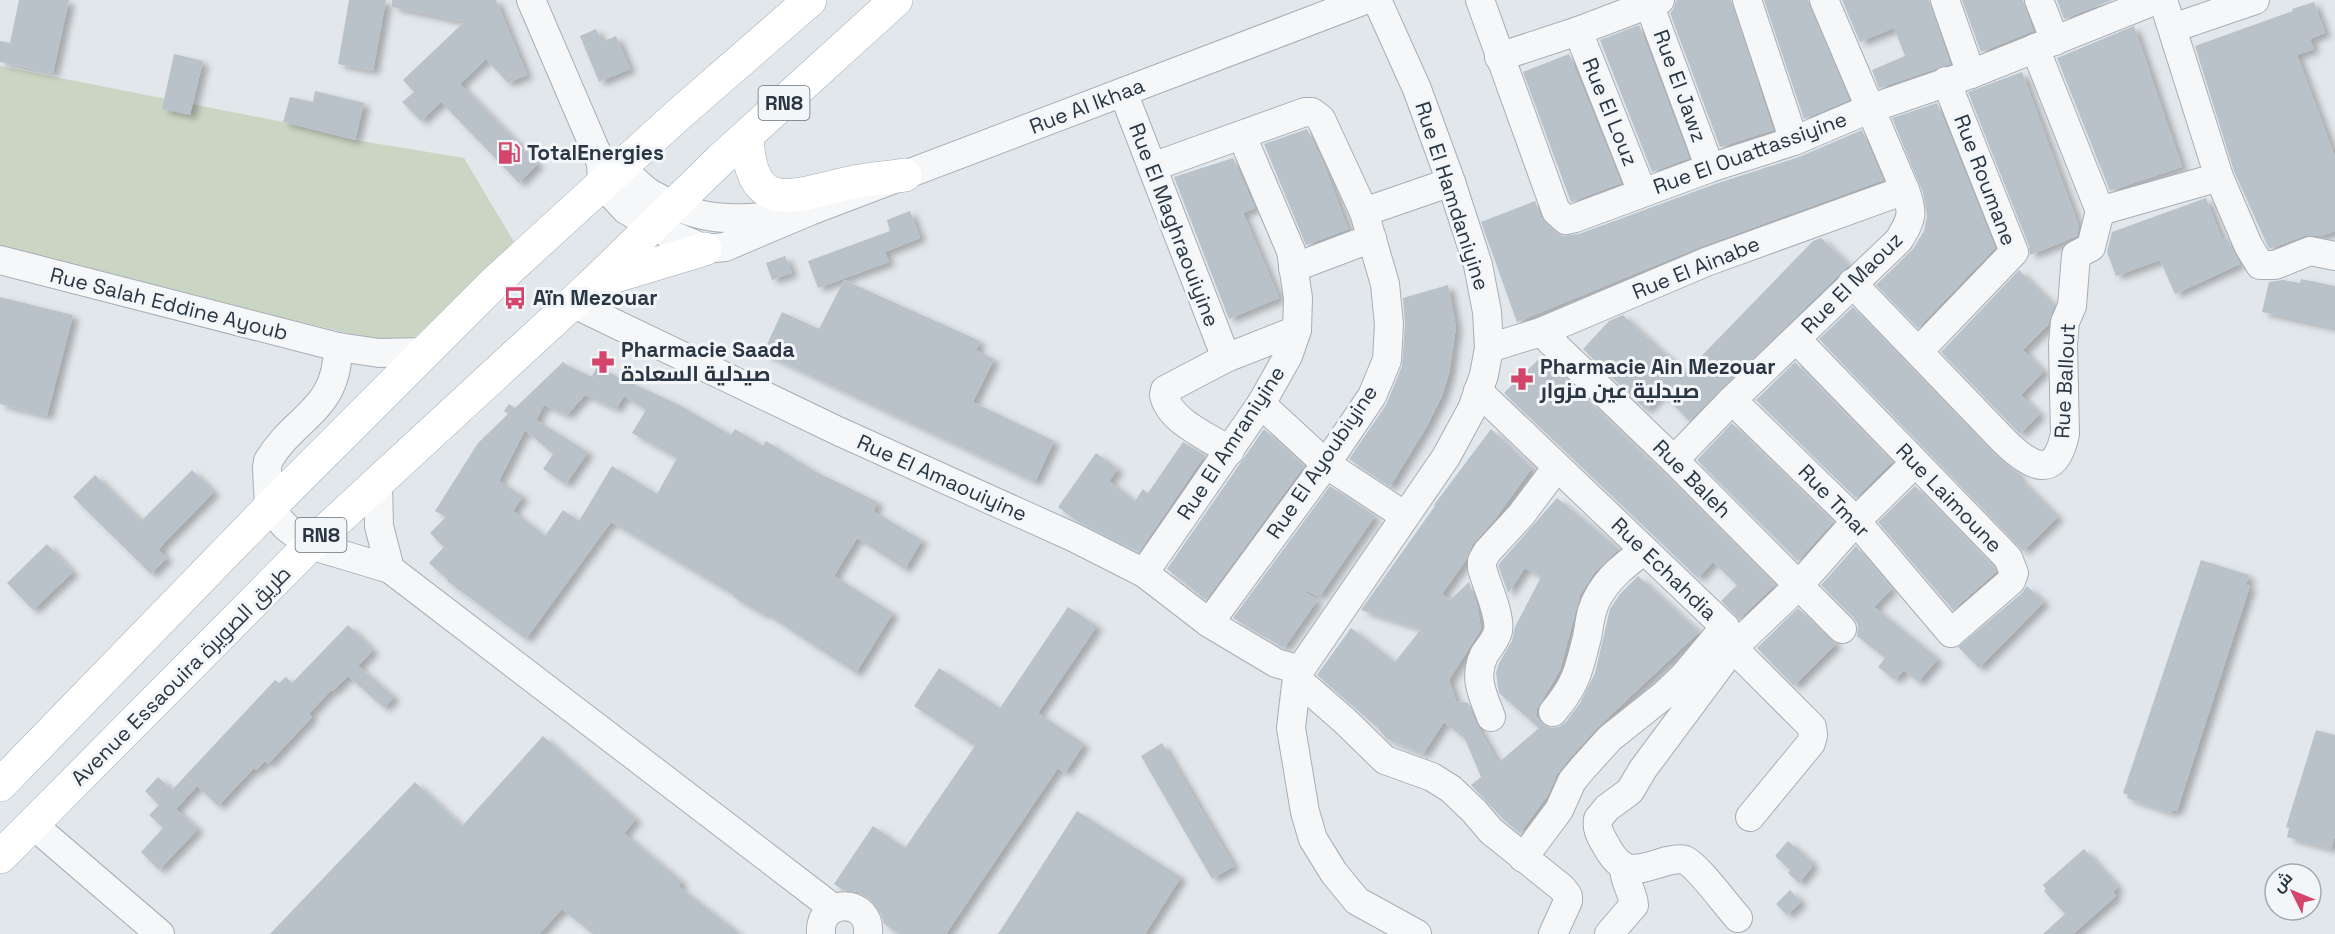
<svg xmlns="http://www.w3.org/2000/svg" width="2335" height="934" viewBox="0 0 2335 934" font-family="'Space Grotesk',Cairo,sans-serif">
<defs>
<filter id="shadow"><feDropShadow dx="6" dy="4" stdDeviation="3" flood-color="#0004"/></filter>
</defs>
<rect width="100%" height="100%" fill="#e2e7eb"/>
<path fill="#cad5c3" d="M 0,66 L 283,122 L 355,140 L 464,158 L 514,242 L 415,337 L 385,342 L 0,251 Z"/>
<g fill="#b9c1c9" fill-rule="evenodd" filter="url(#shadow)">
<path d="M 19,0 L 69,0 L 53,73 L 0,62 L 0,41 L 10,43 Z"/>
<path d="M 349,0 L 386,0 L 373,71 L 338,64 Z"/>
<path d="M 392,0 L 496,0 L 527,75 L 508,83 L 486,59 L 460,84 L 538,164 L 519,183 L 441,102 L 421,121 L 402,102 L 414,92 L 403,80 L 464,22 L 392,7 Z"/>
<path d="M 1676,0 L 1731,0 L 1773,130 L 1720,147 L 1670,13 L 1673,10 Z"/>
<path d="M 1764,0 L 1808,0 L 1849,100 L 1804,119 Z"/>
<path d="M 1842,0 L 1929,0 L 1950,64 L 1879,88 L 1872,70 L 1905,56 L 1894,28 L 1860,42 Z"/>
<path d="M 1962,0 L 2023,0 L 2033,31 L 1981,52 Z"/>
<path d="M 2057,0 L 2112,0 L 2064,19 Z"/>
<path d="M 2314,2 L 2325,33 L 2310,39 L 2314,49 L 2297,55 L 2335,157 L 2335,231 L 2321,236 L 2304,236 L 2269,249 L 2234,171 L 2195,46 L 2293,11 L 2292,9 Z"/>
<path d="M 1639,25 L 1689,158 L 1652,172 L 1600,40 Z"/>
<path d="M 2134,26 L 2182,167 L 2110,191 L 2057,58 Z"/>
<path d="M 596,29 L 602,42 L 616,36 L 630,69 L 599,82 L 580,36 Z"/>
<path d="M 174,54 L 203,61 L 190,115 L 162,109 Z"/>
<path d="M 1569,54 L 1621,183 L 1571,202 L 1523,72 Z"/>
<path d="M 2022,72 L 2079,227 L 2077,236 L 2030,255 L 2029,246 L 1968,92 Z"/>
<path d="M 315,91 L 364,103 L 355,140 L 283,122 L 290,97 L 313,102 Z"/>
<path d="M 1937,103 L 1995,248 L 1918,328 L 1876,285 L 1913,249 L 1924,231 L 1927,216 L 1923,193 L 1892,118 Z"/>
<path d="M 1307,129 L 1324,165 L 1348,229 L 1306,245 L 1264,144 Z"/>
<path d="M 1862,130 L 1883,180 L 1700,247 L 1517,322 L 1481,222 L 1535,201 L 1541,217 L 1555,232 L 1562,236 L 1579,234 L 1715,184 L 1799,157 Z"/>
<path d="M 1233,158 L 1255,208 L 1243,213 L 1279,298 L 1229,319 L 1174,177 Z"/>
<path d="M 2206,198 L 2222,240 L 2227,238 L 2240,264 L 2175,294 L 2160,260 L 2116,276 L 2107,252 L 2112,232 Z"/>
<path d="M 910,211 L 920,238 L 885,252 L 889,262 L 818,288 L 808,261 L 890,231 L 887,220 Z"/>
<path d="M 1821,238 L 1849,265 L 1689,421 L 1662,393 L 1646,410 L 1583,349 L 1609,321 L 1623,315 L 1685,373 L 1813,241 Z"/>
<path d="M 785,256 L 792,273 L 772,280 L 766,263 Z"/>
<path d="M 2019,270 L 2054,305 L 2048,325 L 2023,350 L 2044,371 L 2021,395 L 2040,414 L 2020,434 L 1941,352 Z"/>
<path d="M 2301,279 L 2335,286 L 2335,328 L 2262,312 L 2269,282 L 2283,280 L 2300,283 Z"/>
<path d="M 844,280 L 980,341 L 976,350 L 994,359 L 973,402 L 1054,441 L 1035,482 L 763,353 L 782,312 L 819,329 Z"/>
<path d="M 1448,285 L 1456,327 L 1449,374 L 1442,396 L 1427,426 L 1390,487 L 1349,459 L 1386,405 L 1402,366 L 1405,325 L 1403,298 Z"/>
<path d="M 0,297 L 73,315 L 47,416 L 0,404 Z"/>
<path d="M 1853,307 L 1993,453 L 2019,474 L 2017,476 L 2058,517 L 2023,551 L 1819,339 Z"/>
<path d="M 1542,356 L 1662,472 L 1775,585 L 1739,619 L 1721,601 L 1737,585 L 1713,562 L 1698,578 L 1504,393 Z"/>
<path d="M 563,362 L 570,367 L 595,378 L 592,376 L 597,367 L 679,405 L 731,435 L 735,429 L 763,446 L 766,441 L 816,472 L 878,502 L 873,511 L 922,540 L 905,569 L 857,538 L 834,576 L 893,613 L 856,673 L 765,613 L 764,615 L 733,597 L 734,595 L 611,522 L 526,639 L 447,581 L 448,580 L 429,563 L 444,547 L 430,533 L 446,517 L 435,511 L 478,443 L 508,414 L 504,411 L 509,404 L 515,408 ZM 585,395 L 616,409 L 624,396 L 646,410 L 632,433 L 677,458 L 657,494 L 612,466 L 579,521 L 563,510 L 545,536 L 513,511 L 523,496 L 499,481 L 525,430 L 553,454 L 543,469 L 566,484 L 588,452 L 536,420 L 544,405 L 567,415 Z"/>
<path d="M 1795,362 L 1892,462 L 1856,498 L 1756,400 Z"/>
<path d="M 1732,423 L 1833,522 L 1798,561 L 1697,460 Z"/>
<path d="M 1264,429 L 1304,466 L 1206,600 L 1167,569 Z"/>
<path d="M 1491,429 L 1532,468 L 1495,519 L 1473,544 L 1466,560 L 1442,594 L 1450,600 L 1469,582 L 1477,605 L 1481,629 L 1449,680 L 1456,701 L 1468,703 L 1476,723 L 1498,763 L 1539,728 L 1499,693 L 1496,673 L 1499,663 L 1512,641 L 1515,627 L 1541,577 L 1525,568 L 1508,593 L 1498,565 L 1557,498 L 1619,549 L 1594,573 L 1580,595 L 1560,670 L 1537,709 L 1537,717 L 1542,724 L 1551,728 L 1559,727 L 1566,722 L 1580,703 L 1595,673 L 1610,609 L 1620,594 L 1638,576 L 1699,632 L 1598,727 L 1570,758 L 1557,774 L 1548,795 L 1520,833 L 1503,819 L 1471,785 L 1481,777 L 1465,739 L 1444,722 L 1423,754 L 1387,739 L 1377,727 L 1317,675 L 1351,628 L 1395,662 L 1421,629 L 1361,610 L 1435,506 L 1434,505 Z"/>
<path d="M 1183,442 L 1205,455 L 1139,552 L 1077,521 L 1058,507 L 1096,453 L 1118,469 L 1109,481 L 1135,501 L 1143,489 L 1148,493 Z"/>
<path d="M 192,470 L 214,492 L 164,543 L 159,550 L 167,558 L 151,574 L 73,497 L 95,475 L 141,521 Z"/>
<path d="M 1330,486 L 1375,516 L 1320,596 L 1303,590 L 1317,601 L 1284,648 L 1233,618 Z"/>
<path d="M 1915,486 L 1994,567 L 1996,572 L 1953,610 L 1878,522 Z"/>
<path d="M 47,544 L 73,572 L 33,610 L 7,583 Z"/>
<path d="M 1856,546 L 1892,589 L 1874,607 L 1938,659 L 1918,682 L 1904,670 L 1895,680 L 1878,667 L 1885,658 L 1857,636 L 1858,625 L 1854,618 L 1821,585 Z"/>
<path d="M 2201,560 L 2249,575 L 2246,585 L 2250,586 L 2177,811 L 2172,810 L 2171,813 L 2127,798 L 2128,795 L 2123,793 Z"/>
<path d="M 2027,586 L 2044,602 L 1979,668 L 1958,647 L 2022,593 Z"/>
<path d="M 1068,607 L 1097,626 L 1038,713 L 1084,744 L 1065,773 L 1058,768 L 946,934 L 899,934 L 884,924 L 881,914 L 871,900 L 858,892 L 843,890 L 834,884 L 873,826 L 905,848 L 975,746 L 914,706 L 939,668 L 1000,708 Z"/>
<path d="M 1798,608 L 1836,644 L 1794,686 L 1757,648 Z"/>
<path d="M 348,625 L 373,650 L 358,666 L 394,697 L 384,708 L 348,676 L 333,691 L 331,690 L 309,714 L 312,717 L 268,764 L 265,761 L 256,770 L 254,768 L 218,806 L 197,786 L 176,809 L 198,829 L 159,870 L 141,852 L 163,828 L 149,815 L 159,805 L 145,791 L 158,777 L 172,790 L 275,680 L 279,683 L 286,677 L 292,683 Z"/>
<path d="M 2316,730 L 2335,735 L 2335,836 L 2331,849 L 2287,837 L 2289,828 L 2286,827 Z"/>
<path d="M 543,736 L 636,819 L 624,833 L 682,882 L 678,886 L 740,934 L 593,934 L 562,909 L 539,934 L 270,934 L 415,782 L 462,826 Z"/>
<path d="M 1162,743 L 1234,866 L 1212,879 L 1141,756 Z"/>
<path d="M 1077,811 L 1181,877 L 1145,934 L 998,934 Z"/>
<path d="M 1788,841 L 1813,863 L 1810,866 L 1812,867 L 1799,883 L 1788,873 L 1790,870 L 1775,856 Z"/>
<path d="M 2084,849 L 2118,887 L 2113,892 L 2116,896 L 2073,934 L 2043,934 L 2065,914 L 2044,891 L 2046,889 L 2043,885 Z"/>
<path d="M 1790,890 L 1801,902 L 1787,915 L 1776,904 Z"/>
</g>
<g fill="none" stroke-linecap="round" stroke-linejoin="round">
<g stroke="#a7aeb6" stroke-width="30">
<g id="minor">
<path d="M 531,0 L 601,163 L 602,184 L 626,210 L 665,232 L 705,249 L 725,247 L 810,211 L 1365,0"/>
<path d="M 1377,0 L 1417,89 L 1451,182 L 1478,265 L 1487,312 L 1489,348 L 1484,375 L 1472,409 L 1446,457 L 1300,670 L 1296,685 L 1291,728 L 1305,812 L 1313,839 L 1334,873 L 1357,901 L 1417,934"/>
<path d="M 1480,0 L 1556,211 L 1566,220 L 1575,218 L 1710,168 L 1794,141 L 1869,109 L 1971,74 L 2156,0"/>
<path d="M 1747,0 L 1794,141"/>
<path d="M 1945,0 L 1971,74"/>
<path d="M 2039,0 L 2055,41"/>
<path d="M 2163,0 L 2219,177 L 2248,245 L 2260,265 L 2275,265 L 2310,251 L 2335,256"/>
<path d="M 1649,4 L 1710,168"/>
<path d="M 2173,28 L 2255,0"/>
<path d="M 1578,31 L 1642,192"/>
<path d="M 2035,48 L 2100,211"/>
<path d="M 1499,57 L 1578,31 L 1660,0"/>
<path d="M 1123,92 L 1226,358"/>
<path d="M 601,163 C 607,165 613,166 619,169 C 630,174 638,185 648,192 C 695,220 726,222 779,215"/>
<path d="M 1152,167 L 1305,112 L 1312,112 L 1321,119 L 1364,212 L 1385,284 L 1389,324 L 1387,360 L 1372,396 L 1326,464 L 1209,623"/>
<path d="M 2100,211 L 2219,177"/>
<path d="M 1364,212 L 1451,182"/>
<path d="M 0,260 L 338,347 L 379,353 L 426,352"/>
<path d="M 1293,268 L 1372,238"/>
<path d="M 1852,283 L 2005,442 C 2031,467 2055,481 2065,434 L 2063,344 L 2065,322 L 2072,306 L 2076,255 L 2091,247 L 2100,211"/>
<path d="M 572,303 L 838,431 L 1075,538 L 1144,573 L 1209,623 L 1276,663 L 1300,670"/>
<path d="M 1541,332 L 1674,460 L 1842,629"/>
<path d="M 338,347 C 337,412 296,414 268,461 L 267,468 L 269,508 L 286,527 L 310,545 L 390,569 L 833,908"/>
<path d="M 1489,348 L 1541,332 L 1706,262 L 1905,190"/>
<path d="M 1919,351 L 2014,252 L 1946,81"/>
<path d="M 1478,391 L 1725,627 L 1733,648 L 1812,727 L 1813,735 L 1811,743 L 1750,817"/>
<path d="M 1732,400 L 1856,521 L 1951,633 L 2011,581 L 2014,573 L 2008,558 L 1796,339"/>
<path d="M 1261,404 L 1326,464 L 1405,516"/>
<path d="M 1230,451 C 1209,437 1169,421 1164,395 L 1165,390 L 1226,358 L 1297,330"/>
<path d="M 1674,460 L 1732,400 L 1899,240 C 1912,218 1914,214 1905,190 L 1824,0"/>
<path d="M 378,484 L 379,526 L 390,569"/>
<path d="M 1144,573 L 1261,404 L 1288,356 L 1297,330 L 1298,298 L 1291,251 L 1242,136"/>
<path d="M 1298,680 L 1345,721 L 1385,760 L 1432,777 L 1451,789 L 1474,811 L 1491,831 L 1562,888 L 1568,896 L 1568,901 L 1553,934"/>
<path d="M 1553,712 C 1576,685 1579,670 1587,637 C 1590,623 1590,610 1598,597 C 1608,578 1626,564 1643,551"/>
<path d="M 1491,717 C 1483,695 1473,678 1484,655 C 1489,647 1496,640 1498,631 C 1501,615 1486,584 1482,568 L 1482,561 L 1487,552 L 1521,515 L 1557,467"/>
<path d="M 32,824 L 160,934"/>
<path d="M 1523,858 L 1559,810 L 1572,781 L 1582,769 L 1610,738 L 1664,695 L 1683,677 L 1725,627"/>
<path d="M 1738,918 C 1727,906 1698,866 1685,860 C 1679,858 1672,860 1667,861 C 1639,869 1625,878 1608,849 C 1602,838 1596,831 1598,819 L 1607,808 L 1630,791 L 1643,769 L 1733,648 L 1799,585 L 1856,521 L 1915,463"/>
<path d="M 821,934 C 818,896 872,898 868,934"/>
<path d="M 1609,934 L 1634,905 C 1633,892 1624,882 1624,868"/>
</g>
</g>
<g stroke="#a1adb7" stroke-width="34">
<g id="major">
<path d="M 747,137 C 751,218 794,195 849,183 C 867,179 886,178 905,175"/>
<path d="M 599,281 L 705,249"/>
<path d="M 0,785 L 269,508 L 494,283 L 678,115 L 810,0"/>
<path d="M 0,857 L 310,545 L 594,283 L 721,159 L 896,0"/>
</g>
</g>
<use href="#minor" stroke="#f5f7f9" stroke-width="28"/>
<use href="#major" stroke="#fff" stroke-width="33"/>
</g>
<defs>
<g id="fuel-bare" transform="scale(1.8)"><path d="M-5.5-6h7V0h2V4h1.3V-2.5L3-4.5l.8-.8L6-3V5H2.5V1h-1V6h-7ZM-4.2-4.7v3.2H.2V-4.7Z" fill="#d3456a" stroke="#f2f6f8" stroke-width="2.5" paint-order="stroke"/></g>
<g id="bus-bare" transform="scale(1.8)"><path d="M-5-6H5V4H4V6H2V4H-2V6H-4V4H-5ZM-3.5-4V0h7V-4ZM-3.5 1.2v1.5H-2V1.2ZM2 1.2v1.5H3.5V1.2Z" fill="#d3456a" stroke="#f2f6f8" stroke-width="2.5" paint-order="stroke"/></g>
<g id="pharmacy-bare" transform="scale(1.8)"><path d="M-2-6h4v4h4v4h-4v4h-4v-4h-4v-4h4Z" fill="#d3456a" stroke="#f2f6f8" stroke-width="2.5" paint-order="stroke"/></g>
</defs>
<g fill-rule="evenodd">
<use href="#fuel-bare" x="509" y="153"/>
<use href="#bus-bare" x="515" y="298"/>
<use href="#pharmacy-bare" x="603" y="362"/>
<use href="#pharmacy-bare" x="1522" y="379"/>
</g>
<g text-anchor="middle" stroke-width="6" stroke-linejoin="round" paint-order="stroke">
<g fill="#f2f6f8" stroke="#66707a" stroke-width="1.5">
<rect x="758.5" y="86" width="51" height="34" rx="4.5"/>
<rect x="295.5" y="518" width="51" height="34" rx="4.5"/>
</g>
<g font-size="20" font-weight="bold" fill="#2a3644">
<text x="784" y="110">RN8</text>
<text x="321" y="542">RN8</text>
</g>
<g font-size="21" fill="#2a3644" stroke="#f2f6f8">
<text transform="translate(1680 86) rotate(70)" y="7">Rue El Jawz</text>
<text transform="translate(1087 106) rotate(-21)" y="7">Rue Al Ikhaa</text>
<text transform="translate(1610 112) rotate(68)" y="7">Rue El Louz</text>
<text transform="translate(1750 153) rotate(-20)" y="7">Rue El Ouattassiyine</text>
<text transform="translate(1985 180) rotate(69)" y="7">Rue Roumane</text>
<text transform="translate(1452 196) rotate(72)" y="7">Rue El Hamdaniyine</text>
<text transform="translate(1174 225) rotate(69)" y="7">Rue El Maghraouiyine</text>
<text transform="translate(1696 268) rotate(-22)" y="7">Rue El Ainabe</text>
<text transform="translate(1852 283) rotate(-45)" y="7">Rue El Maouz</text>
<text transform="translate(169 304) rotate(14)" y="7">Rue Salah Eddine Ayoub</text>
<text transform="translate(2065 381) rotate(-87)" y="7">Rue Ballout</text>
<text transform="translate(1231 443) rotate(-57)" y="7">Rue El Amraniyine</text>
<text transform="translate(1322 462) rotate(-56)" y="7">Rue El Ayoubiyine</text>
<text transform="translate(942 478) rotate(24)" y="7">Rue El Amaouiyine</text>
<text transform="translate(1692 479) rotate(45)" y="7">Rue Baleh</text>
<text transform="translate(1949 498) rotate(46)" y="7">Rue Laimoune</text>
<text transform="translate(1834 501) rotate(46)" y="7">Rue Tmar</text>
<text transform="translate(1664 569) rotate(44)" y="7">Rue Echahdia</text>
<text transform="translate(181 676) rotate(-45)" y="7">Avenue Essaouira طريق الصويرة</text>
</g>
<g font-size="21" font-weight="bold" fill="#2a3644" stroke="#f2f6f8" text-anchor="start">
<text x="527" y="160">TotalEnergies</text>
<text x="533" y="305">Aïn Mezouar</text>
<text x="621" y="357">Pharmacie Saada<tspan x="621" dy="24">صيدلية السعادة</tspan></text>
<text x="1540" y="374">Pharmacie Ain Mezouar<tspan x="1540" dy="24">صيدلية عين مزوار</tspan></text>
</g>
</g>
<g transform="translate(2293 892) rotate(313)"><circle r="28" fill="#f2f6f8" stroke="#a2a9b0" stroke-width="1.5"/>
<path d="M0-4.5L10 22L0 15L-10 22Z" fill="#d3456a"/>
<text y="-9" font-size="16" font-weight="bold" text-anchor="middle" fill="#2a3644">ش</text>
</g>
</svg>
